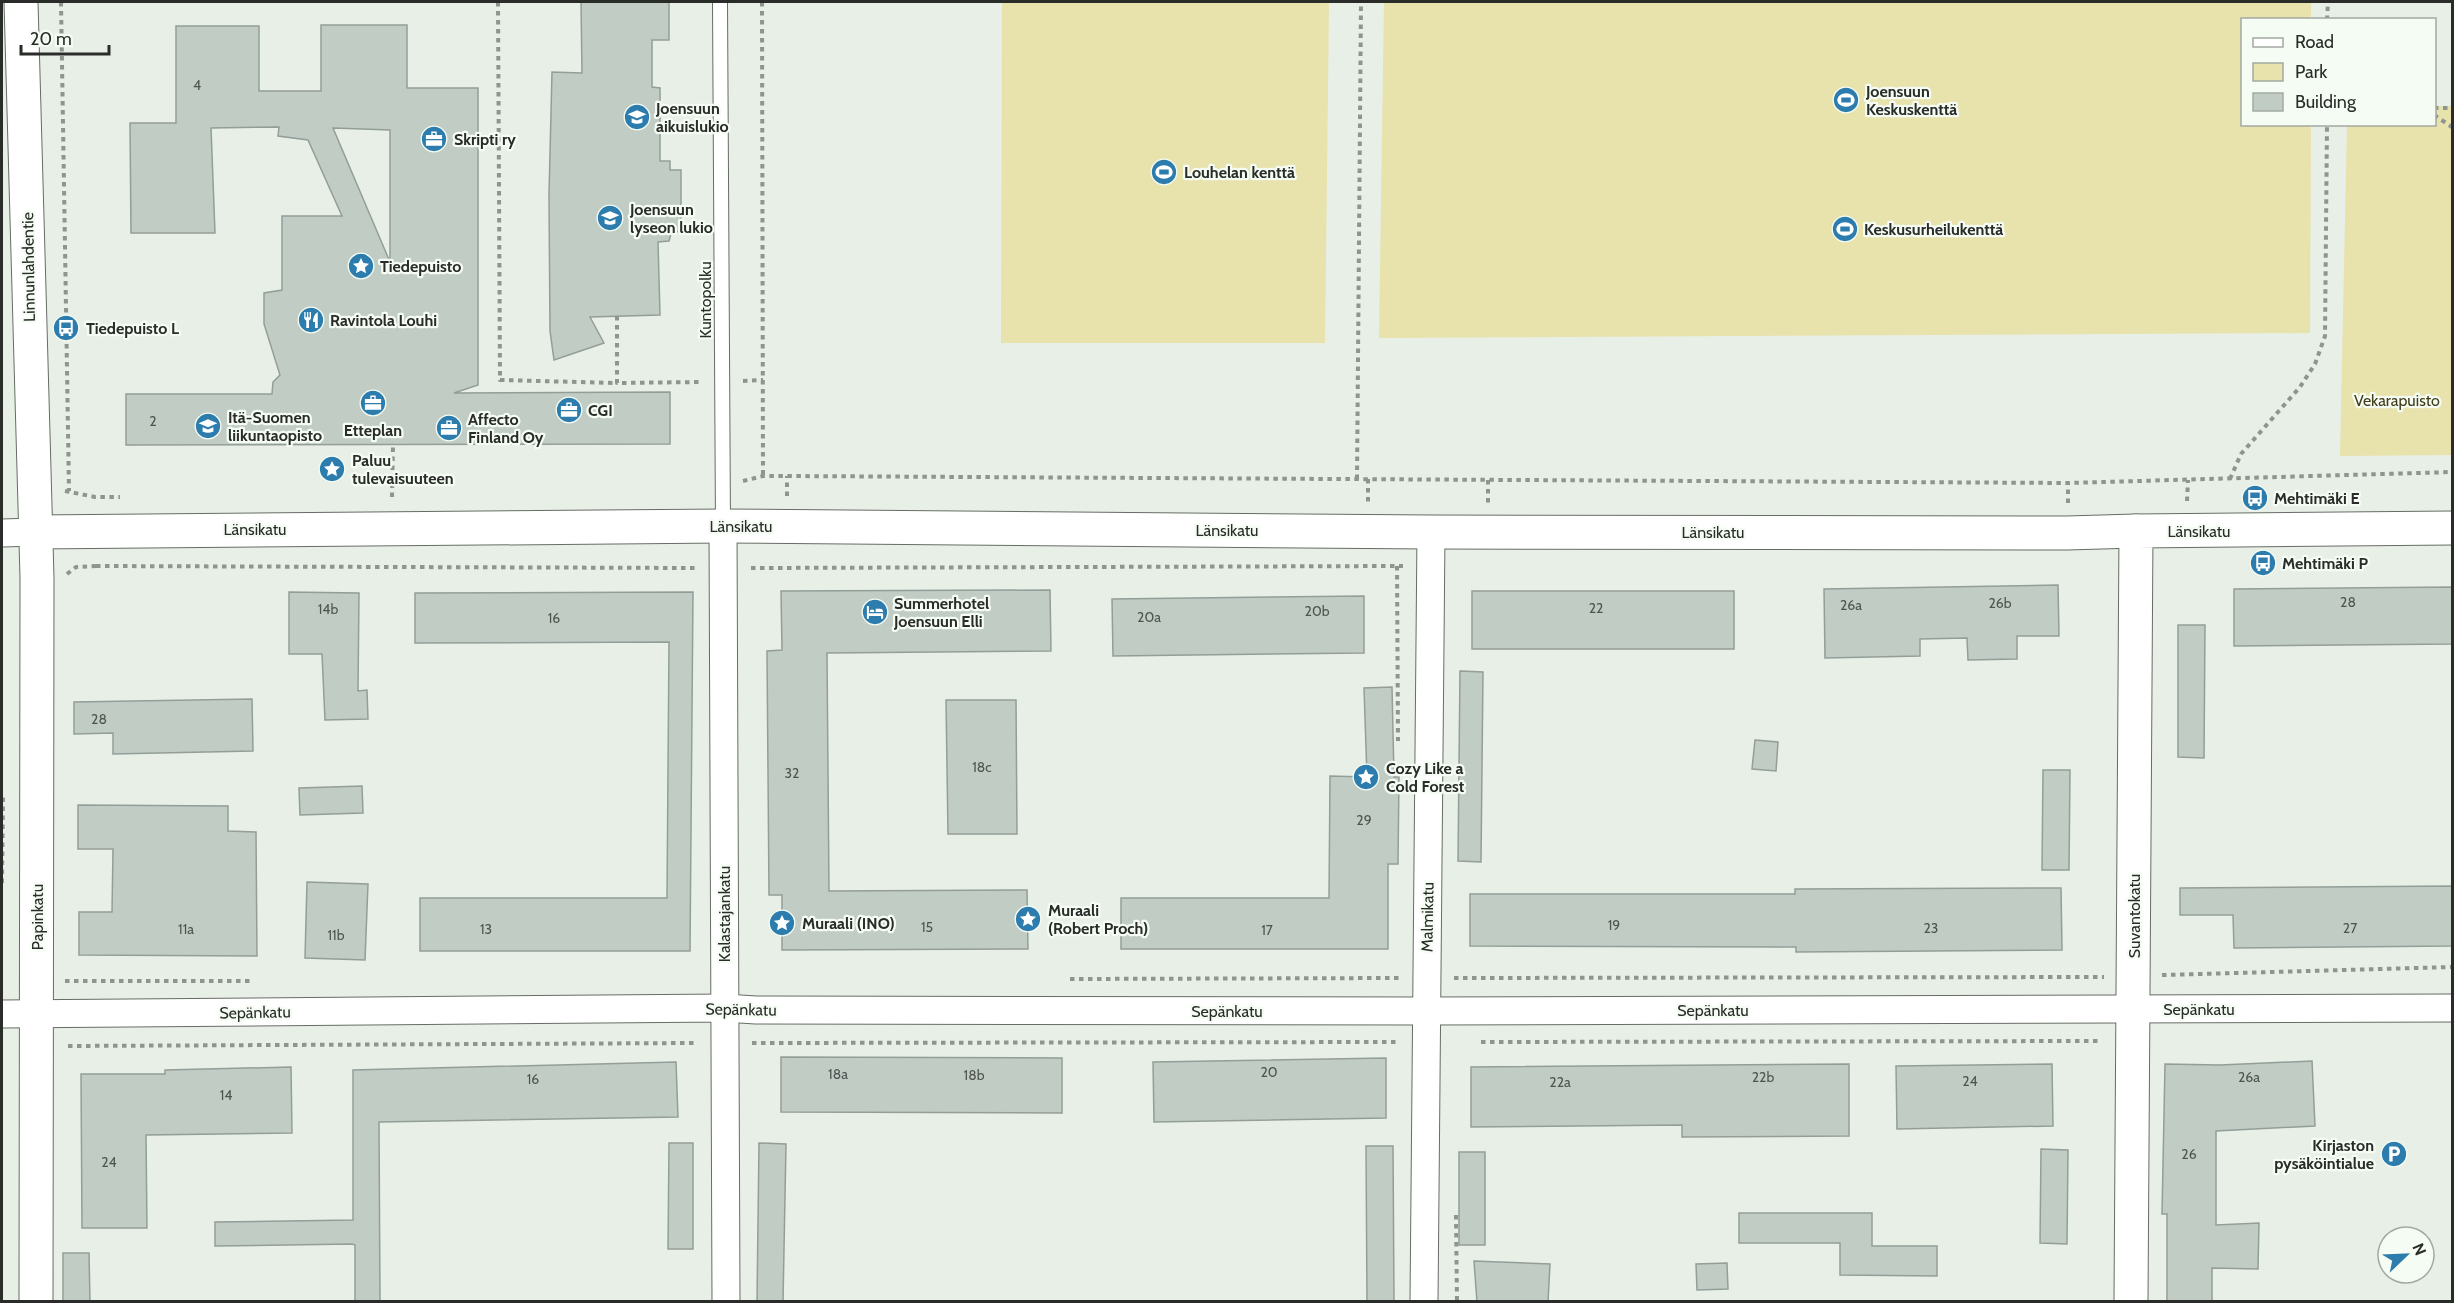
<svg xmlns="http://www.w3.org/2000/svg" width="2454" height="1303" viewBox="0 0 2454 1303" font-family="Cabin,sans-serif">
<rect width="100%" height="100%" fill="#e8efe6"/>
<g fill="#e8e2ad">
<path d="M 1002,2 L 1329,2 L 1325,343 L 1001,343 Z"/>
<path d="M 1384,2 L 2311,2 L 2311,19 L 2242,20 L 2242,124 L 2311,125 L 2310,333 L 1379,338 Z"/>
<path d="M 2435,106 L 2452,106 L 2452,455 L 2340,456 L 2347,125 L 2434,124 Z"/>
</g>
<g fill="#c1ccc5" stroke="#939e98" stroke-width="1.5" fill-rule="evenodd">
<path d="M 581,2 L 669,2 L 669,40 L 652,40 L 652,87 L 660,88 L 660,161 L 670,161 L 670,170 L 681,170 L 681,231 L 671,233 L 669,241 L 658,242 L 660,315 L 590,317 L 604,343 L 554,360 L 550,331 L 549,195 L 552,72 L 582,73 Z"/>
<path d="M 321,25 L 407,25 L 407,88 L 478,88 L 478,385 L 454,393 L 670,392 L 670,444 L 126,445 L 126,394 L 272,394 L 273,382 L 280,375 L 264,324 L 264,293 L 282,290 L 282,216 L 342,216 L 308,140 L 278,136 L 279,127 L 211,128 L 215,233 L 131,233 L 130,123 L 176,123 L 176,26 L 259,26 L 259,91 L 321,91 ZM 333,128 L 390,130 L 390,262 Z"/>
<path d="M 2058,585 L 2059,636 L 2017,636 L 2017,659 L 1968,660 L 1967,638 L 1920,639 L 1920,656 L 1825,658 L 1824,589 Z"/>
<path d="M 2452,587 L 2452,644 L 2234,646 L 2234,589 Z"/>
<path d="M 1050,590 L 1051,651 L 827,653 L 829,891 L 1027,890 L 1028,949 L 782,950 L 782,895 L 769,895 L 767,651 L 782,650 L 781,591 Z"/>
<rect x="1472" y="591" width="262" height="58"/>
<path d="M 289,592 L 359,593 L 358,691 L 367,690 L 368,719 L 325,720 L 322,654 L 289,654 Z"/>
<path d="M 693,592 L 690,951 L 420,951 L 420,898 L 667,898 L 669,642 L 415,643 L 415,593 Z"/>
<path d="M 1364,596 L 1364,653 L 1113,656 L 1112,599 Z"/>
<path d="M 2178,625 L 2205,625 L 2204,758 L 2178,757 Z"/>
<path d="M 1460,671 L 1483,672 L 1481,862 L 1458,861 Z"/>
<path d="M 1392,687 L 1394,777 L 1399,777 L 1398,864 L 1388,864 L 1388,949 L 1121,949 L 1121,898 L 1329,898 L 1330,776 L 1367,777 L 1364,688 Z"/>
<path d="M 252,699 L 253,751 L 113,754 L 113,733 L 74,734 L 74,702 Z"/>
<path d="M 946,700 L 1016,700 L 1017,834 L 948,834 Z"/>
<path d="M 1755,740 L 1778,742 L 1776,771 L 1752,769 Z"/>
<path d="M 2043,770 L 2070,770 L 2069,870 L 2042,870 Z"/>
<path d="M 362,786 L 363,813 L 300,815 L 299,788 Z"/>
<path d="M 78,805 L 228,806 L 228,831 L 256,832 L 257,956 L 79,955 L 79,912 L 112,912 L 113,849 L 78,849 Z"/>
<path d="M 307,882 L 368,884 L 365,960 L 305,958 Z"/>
<path d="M 2452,886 L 2452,946 L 2234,948 L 2233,915 L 2180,915 L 2180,888 Z"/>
<path d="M 2061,888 L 2062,950 L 1796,952 L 1796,947 L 1470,946 L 1470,894 L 1795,894 L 1795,889 Z"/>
<path d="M 781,1057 L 1062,1058 L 1062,1113 L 781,1112 Z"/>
<path d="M 1386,1058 L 1386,1118 L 1154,1122 L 1153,1062 Z"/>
<path d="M 2312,1061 L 2315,1126 L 2216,1131 L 2216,1225 L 2259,1223 L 2258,1269 L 2212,1268 L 2212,1302 L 2167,1302 L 2167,1214 L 2162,1214 L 2165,1064 L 2220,1065 Z"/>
<path d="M 676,1062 L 678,1117 L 379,1122 L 380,1302 L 355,1302 L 355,1245 L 352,1244 L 215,1246 L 215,1222 L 353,1220 L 353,1070 Z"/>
<path d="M 1849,1064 L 1849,1136 L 1682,1137 L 1682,1125 L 1471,1127 L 1471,1067 Z"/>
<path d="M 2052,1064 L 2053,1126 L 1897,1129 L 1896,1066 Z"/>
<path d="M 291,1067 L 292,1133 L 146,1135 L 147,1228 L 82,1228 L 81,1074 L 165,1074 L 165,1070 Z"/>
<path d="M 669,1143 L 693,1143 L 693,1249 L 668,1249 Z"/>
<path d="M 759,1143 L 786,1144 L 783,1302 L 757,1302 Z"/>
<path d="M 1366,1146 L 1393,1146 L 1394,1302 L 1367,1302 Z"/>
<path d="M 2041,1149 L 2068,1150 L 2067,1244 L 2040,1243 Z"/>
<rect x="1459" y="1152" width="26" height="93"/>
<path d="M 1739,1213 L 1872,1213 L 1872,1246 L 1937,1246 L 1937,1276 L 1840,1275 L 1840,1243 L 1739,1243 Z"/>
<path d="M 63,1253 L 89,1253 L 90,1302 L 63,1302 Z"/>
<path d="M 1474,1261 L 1550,1264 L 1548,1302 L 1477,1302 Z"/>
<path d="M 1727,1263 L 1728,1289 L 1697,1290 L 1696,1264 Z"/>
</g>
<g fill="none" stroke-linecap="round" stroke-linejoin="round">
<g stroke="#666d65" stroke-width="16">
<path id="service" d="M 720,2 L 723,526"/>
</g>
<g stroke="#666d65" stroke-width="29">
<g id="minor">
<path d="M 723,526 L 726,1302"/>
<path d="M 2,533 L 35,532"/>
<path d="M 2,1014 L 724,1008 L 756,1010 L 1426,1011 L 2452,1008"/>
<path d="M 1424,1302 L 1431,532"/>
</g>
</g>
<g stroke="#666d65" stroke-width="35">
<g id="tertiary">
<path d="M 21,2 L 37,578 L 36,1302"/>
<path d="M 35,532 L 723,526 L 1431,532 L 2067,533 L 2136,531"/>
</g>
</g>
<g stroke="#666d65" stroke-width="35">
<path id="secondary" d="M 2131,1302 L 2136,531 L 2452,528"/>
</g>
<g stroke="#8f948e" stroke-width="4" stroke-dasharray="4.5 4.5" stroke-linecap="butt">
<path d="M 61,2 L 69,491"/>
<path d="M 498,2 L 500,380 L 617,383"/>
<path d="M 762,2 L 763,476"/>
<path d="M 2327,20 L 2328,2"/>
<path d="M 2434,108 L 2452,108"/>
<path d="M 2434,115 L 2452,127"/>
<path d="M 617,316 L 617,383 L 702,382"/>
<path d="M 743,381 L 763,380"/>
<path d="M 1357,479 L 1361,2"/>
<path d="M 1368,479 L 1368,502"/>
<path d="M 2230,479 L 2241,454 L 2300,387 L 2315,364 L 2325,336 L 2327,124"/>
<path d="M 1488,480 L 1488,503"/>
<path d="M 743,481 L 763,476 L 787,476 L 2068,483 L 2452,472"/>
<path d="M 65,491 L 95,497 L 120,497"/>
<path d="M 787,496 L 787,476"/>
<path d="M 392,497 L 393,445"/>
<path d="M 2187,501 L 2188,480"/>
<path d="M 2068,503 L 2068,483"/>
<path d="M 96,566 L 695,568"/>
<path d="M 1397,566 L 1398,741"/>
<path d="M 751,568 L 1403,566"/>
<path d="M 67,574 L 76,567 L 96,566"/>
<path d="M 2,883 L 3,794"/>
<path d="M 2162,975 L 2452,967"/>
<path d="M 1454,978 L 2104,977"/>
<path d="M 1070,979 L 1399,978"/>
<path d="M 65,981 L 250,981"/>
<path d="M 1481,1042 L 2101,1041"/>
<path d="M 752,1043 L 1399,1042"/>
<path d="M 68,1046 L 697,1043"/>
<path d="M 1456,1215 L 1457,1302"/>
</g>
<use href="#service" stroke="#fff" stroke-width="14"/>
<use href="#minor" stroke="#fff" stroke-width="27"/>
<use href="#tertiary" stroke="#fff" stroke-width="33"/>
<use href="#secondary" stroke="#fff" stroke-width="33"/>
</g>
<defs>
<g id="stadium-disc" transform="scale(1.35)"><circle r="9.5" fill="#2c7dae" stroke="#f5fcf3"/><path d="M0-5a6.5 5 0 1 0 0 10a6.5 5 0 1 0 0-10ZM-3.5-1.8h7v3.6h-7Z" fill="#fff"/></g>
<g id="school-disc" transform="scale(1.35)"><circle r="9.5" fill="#2c7dae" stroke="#f5fcf3"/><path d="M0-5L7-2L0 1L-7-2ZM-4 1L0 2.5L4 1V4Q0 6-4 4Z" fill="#fff"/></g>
<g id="office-disc" transform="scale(1.35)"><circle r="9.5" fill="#2c7dae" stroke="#f5fcf3"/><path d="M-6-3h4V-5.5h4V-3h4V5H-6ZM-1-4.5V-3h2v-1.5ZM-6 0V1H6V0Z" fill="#fff"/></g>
<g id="sight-disc" transform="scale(1.35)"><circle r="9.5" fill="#2c7dae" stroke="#f5fcf3"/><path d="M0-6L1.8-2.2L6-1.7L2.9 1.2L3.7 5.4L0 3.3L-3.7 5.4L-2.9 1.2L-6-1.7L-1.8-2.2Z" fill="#fff"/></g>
<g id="restaurant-disc" transform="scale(1.35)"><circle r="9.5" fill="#2c7dae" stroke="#f5fcf3"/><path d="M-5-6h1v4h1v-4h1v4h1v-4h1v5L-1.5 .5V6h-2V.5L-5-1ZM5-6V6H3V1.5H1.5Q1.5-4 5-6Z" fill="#fff"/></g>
<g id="bus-disc" transform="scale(1.35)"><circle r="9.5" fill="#2c7dae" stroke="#f5fcf3"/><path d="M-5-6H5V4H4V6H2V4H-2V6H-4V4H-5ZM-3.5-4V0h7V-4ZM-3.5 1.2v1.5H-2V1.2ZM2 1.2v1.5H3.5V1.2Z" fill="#fff"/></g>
<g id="hotel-disc" transform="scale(1.35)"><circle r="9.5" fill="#2c7dae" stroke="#f5fcf3"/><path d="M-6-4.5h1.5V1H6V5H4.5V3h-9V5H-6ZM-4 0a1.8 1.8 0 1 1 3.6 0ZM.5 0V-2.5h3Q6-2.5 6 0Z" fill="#fff"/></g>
<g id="parking-disc" transform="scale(1.35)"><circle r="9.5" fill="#2c7dae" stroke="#f5fcf3"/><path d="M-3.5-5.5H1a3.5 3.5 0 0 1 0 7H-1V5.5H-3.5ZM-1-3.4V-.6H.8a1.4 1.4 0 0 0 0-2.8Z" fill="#fff"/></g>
</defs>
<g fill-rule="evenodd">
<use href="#stadium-disc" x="1846" y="100"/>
<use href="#school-disc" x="637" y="117"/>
<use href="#office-disc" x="434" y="139"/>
<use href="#stadium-disc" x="1164" y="172"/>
<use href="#school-disc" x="610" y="218"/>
<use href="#stadium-disc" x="1845" y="229"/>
<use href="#sight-disc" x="361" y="266"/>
<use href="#restaurant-disc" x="311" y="320"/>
<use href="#bus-disc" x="66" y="328"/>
<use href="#office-disc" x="373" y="403"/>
<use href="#office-disc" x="569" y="410"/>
<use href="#school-disc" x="208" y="426"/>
<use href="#office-disc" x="449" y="428"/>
<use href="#sight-disc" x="332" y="469"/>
<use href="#bus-disc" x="2255" y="498"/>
<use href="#bus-disc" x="2263" y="563"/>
<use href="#hotel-disc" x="875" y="612"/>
<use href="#sight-disc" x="1366" y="777"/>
<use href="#sight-disc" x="1028" y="919"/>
<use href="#sight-disc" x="782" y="923"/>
<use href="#parking-disc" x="2394" y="1154"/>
</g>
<g text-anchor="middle" stroke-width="4.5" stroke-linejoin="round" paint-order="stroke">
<g font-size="14" fill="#4f5450">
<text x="197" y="90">4</text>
<text x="153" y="426">2</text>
<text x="2348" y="607">28</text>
<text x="2000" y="608">26b</text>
<text x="1851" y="610">26a</text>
<text x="1596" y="613">22</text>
<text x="328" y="614">14b</text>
<text x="1317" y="616">20b</text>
<text x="1149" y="622">20a</text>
<text x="554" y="623">16</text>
<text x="99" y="724">28</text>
<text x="982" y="772">18c</text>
<text x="792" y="778">32</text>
<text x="1364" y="825">29</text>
<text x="1614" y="930">19</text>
<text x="927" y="932">15</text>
<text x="1931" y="933">23</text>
<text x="2350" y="933">27</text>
<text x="186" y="934">11a</text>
<text x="486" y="934">13</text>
<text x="1267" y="935">17</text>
<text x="336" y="940">11b</text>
<text x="1269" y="1077">20</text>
<text x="838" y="1079">18a</text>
<text x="974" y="1080">18b</text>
<text x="1763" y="1082">22b</text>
<text x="2249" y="1082">26a</text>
<text x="533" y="1084">16</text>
<text x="1970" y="1086">24</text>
<text x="1560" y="1087">22a</text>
<text x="226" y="1100">14</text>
<text x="2189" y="1159">26</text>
<text x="109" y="1167">24</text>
</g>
<g font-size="16" font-weight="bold" fill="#292c29" stroke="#f5fcf3" text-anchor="start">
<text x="1866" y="97">Joensuun<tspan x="1866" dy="18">Keskuskenttä</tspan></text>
<text x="656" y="114">Joensuun<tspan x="656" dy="18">aikuislukio</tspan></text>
<text x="454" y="145">Skripti ry</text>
<text x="1184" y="178">Louhelan kenttä</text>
<text x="630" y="215">Joensuun<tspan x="630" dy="18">lyseon lukio</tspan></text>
<text x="1864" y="235">Keskusurheilukenttä</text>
<text x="380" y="272">Tiedepuisto</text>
<text x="330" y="326">Ravintola Louhi</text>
<text x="86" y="334">Tiedepuisto L</text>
<text x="588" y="416">CGI</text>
<text x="228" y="423">Itä-Suomen<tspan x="228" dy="18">liikuntaopisto</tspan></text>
<text x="468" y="425">Affecto<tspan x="468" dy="18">Finland Oy</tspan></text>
<text x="373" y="436" text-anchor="middle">Etteplan</text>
<text x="352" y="466">Paluu<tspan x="352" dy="18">tulevaisuuteen</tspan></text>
<text x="2274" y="504">Mehtimäki E</text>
<text x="2282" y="569">Mehtimäki P</text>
<text x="894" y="609">Summerhotel<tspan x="894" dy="18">Joensuun Elli</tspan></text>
<text x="1386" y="774">Cozy Like a<tspan x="1386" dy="18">Cold Forest</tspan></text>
<text x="1048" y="916">Muraali<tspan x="1048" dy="18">(Robert Proch)</tspan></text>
<text x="802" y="929">Muraali (INO)</text>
<text x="2374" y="1151" text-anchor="end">Kirjaston<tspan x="2374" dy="18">pysäköintialue</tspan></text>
</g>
<g font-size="16" fill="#292c29" stroke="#f5fcf3">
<text transform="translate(28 267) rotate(-91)" y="6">Linnunlahdentie</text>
<text transform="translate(705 300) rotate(-90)" y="6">Kuntopolku</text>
<text x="741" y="532">Länsikatu</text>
<text x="255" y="535">Länsikatu</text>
<text x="1227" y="536">Länsikatu</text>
<text x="2199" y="537">Länsikatu</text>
<text x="1713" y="538">Länsikatu</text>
<text transform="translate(724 914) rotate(-90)" y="6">Kalastajankatu</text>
<text transform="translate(2134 916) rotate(-90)" y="6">Suvantokatu</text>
<text transform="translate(37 917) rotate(-90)" y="6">Papinkatu</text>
<text transform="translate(1427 917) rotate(-89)" y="6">Malmikatu</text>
<text transform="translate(741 1009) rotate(1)" y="6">Sepänkatu</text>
<text x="2199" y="1015">Sepänkatu</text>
<text x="1713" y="1016">Sepänkatu</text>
<text x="1227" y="1017">Sepänkatu</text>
<text transform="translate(255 1012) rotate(-1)" y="6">Sepänkatu</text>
</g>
<g font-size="16" fill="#423d1a" stroke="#f5fcf3">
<text x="2397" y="406">Vekarapuisto</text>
</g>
</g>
<rect width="2454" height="1303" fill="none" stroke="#292c29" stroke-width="6"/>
<rect x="2241" y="18" width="195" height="108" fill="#f5fcf3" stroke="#a3a9a2" stroke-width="1.5"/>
<rect x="2253" y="38" width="30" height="9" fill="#ffffff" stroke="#a3a9a2" stroke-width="1.5"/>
<text x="2295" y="48" font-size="18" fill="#292c29">Road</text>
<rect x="2253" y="63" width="30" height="18" fill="#e8e2ad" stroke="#a3a9a2" stroke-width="1.5"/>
<text x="2295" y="78" font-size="18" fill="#292c29">Park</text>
<rect x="2253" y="93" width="30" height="18" fill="#c1ccc5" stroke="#a3a9a2" stroke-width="1.5"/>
<text x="2295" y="108" font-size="18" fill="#292c29">Building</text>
<g transform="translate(2406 1255) rotate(67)"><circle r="28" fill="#f5fcf3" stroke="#a3a9a2" stroke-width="1.5"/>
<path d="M0-4.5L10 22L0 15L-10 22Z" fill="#2c7dae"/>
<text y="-9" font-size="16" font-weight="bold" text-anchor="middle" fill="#292c29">N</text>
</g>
<path d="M21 45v9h88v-9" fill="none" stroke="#292c29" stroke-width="3"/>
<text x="30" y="45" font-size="18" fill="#292c29" stroke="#f5fcf3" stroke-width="4.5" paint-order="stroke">20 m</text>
</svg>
